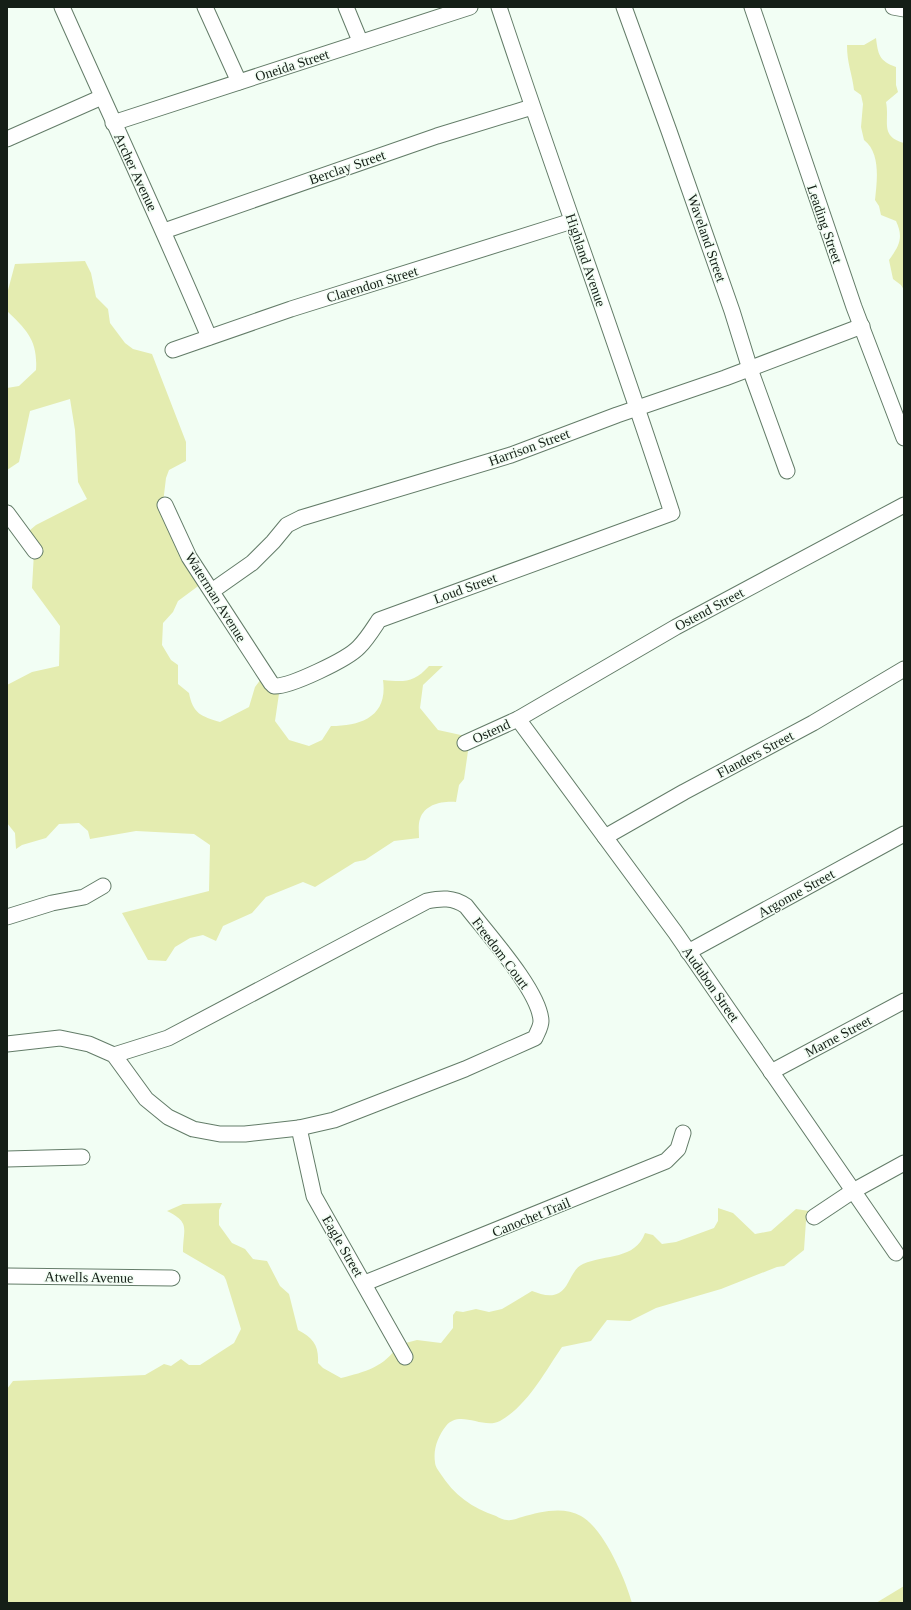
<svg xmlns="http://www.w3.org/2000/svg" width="911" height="1610" viewBox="0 0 911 1610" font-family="Georgia,serif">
<rect width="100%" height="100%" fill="#f2fef4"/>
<g fill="#e4ecb0">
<path d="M 876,38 C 878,54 879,61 896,67 L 896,85 L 898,92 L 886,102 C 890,121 879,136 904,143 L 904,290 L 901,285 L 893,279 L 889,260 C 899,246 904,238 896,221 L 881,215 L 879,206 L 875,200 C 877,181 881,153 864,140 L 861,127 L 863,104 L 861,95 L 854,90 C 852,73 847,64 847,45 L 864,45 Z"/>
<path d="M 85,261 L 91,273 L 96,297 L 108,309 L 110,323 L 125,343 L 133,349 L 152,354 L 186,442 L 186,461 L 169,470 L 166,478 L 163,503 L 205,581 L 178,601 L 173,612 L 163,623 L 162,645 L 171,660 L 178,665 L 178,684 L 189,693 C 193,714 201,716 220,722 L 249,707 L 255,687 L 264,675 L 280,687 L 275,721 L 289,740 L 309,746 L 322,740 L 331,726 C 362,726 388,716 383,680 C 404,682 414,683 429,666 L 443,666 L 423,685 L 420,708 L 438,730 L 470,737 L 464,779 L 459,785 L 456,802 C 442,801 425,804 420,819 C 418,824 419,832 419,838 L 394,841 L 365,860 L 355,862 L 315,887 L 303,882 L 266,897 L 252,913 L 223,926 L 216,941 L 203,935 L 190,938 L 175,947 L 166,961 L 148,960 L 122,913 L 209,891 L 210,845 L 194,834 L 136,831 L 90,839 L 88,831 L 79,823 L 59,824 L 46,838 L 22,845 L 16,849 L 15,833 L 7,823 L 7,685 L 32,672 L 59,666 L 60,626 L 32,588 L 34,552 L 23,536 L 36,525 L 87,499 L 78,482 L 75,430 L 70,399 L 30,411 L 19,462 L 7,470 L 7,388 L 19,386 L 36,370 C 38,341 27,330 7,311 L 7,294 L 15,264 Z"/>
<path d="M 222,1203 L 219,1210 L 219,1225 L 232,1243 L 245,1249 L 253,1259 L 267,1261 L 280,1286 L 289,1294 L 298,1330 C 313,1338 319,1345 318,1363 L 323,1368 L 341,1378 C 365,1372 385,1367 398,1345 L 417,1340 L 441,1343 L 453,1328 L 453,1315 L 456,1311 L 463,1312 L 476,1309 L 489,1312 L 502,1309 L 532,1291 C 541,1294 550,1298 559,1293 C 570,1287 571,1269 583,1264 C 606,1254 635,1260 645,1233 L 653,1235 L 662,1244 L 676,1242 L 714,1228 L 718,1221 L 718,1208 L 733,1213 L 755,1234 L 771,1231 L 796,1209 L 816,1212 L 806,1221 L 804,1250 L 784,1266 L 777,1267 L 721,1289 L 656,1308 L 630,1321 L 607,1320 L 591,1341 L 562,1347 C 544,1373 528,1405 500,1421 C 483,1430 460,1409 446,1426 C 438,1436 433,1449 435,1462 C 435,1466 438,1470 440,1473 C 454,1495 472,1508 496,1516 C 499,1518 504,1520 507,1520 C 512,1521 518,1518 522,1517 C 540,1512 563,1506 581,1516 C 604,1529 625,1578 632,1603 L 7,1603 L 7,1389 L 13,1381 L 145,1375 L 164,1364 L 171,1366 L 181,1359 L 189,1365 L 200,1365 L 234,1343 L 241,1329 L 226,1280 L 224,1276 L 183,1252 C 183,1228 191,1223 167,1211 L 183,1204 Z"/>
<path d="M 904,1586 L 904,1603 L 876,1603 Z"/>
</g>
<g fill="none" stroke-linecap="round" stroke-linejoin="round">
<g stroke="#637c68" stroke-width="17">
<g id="street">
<path d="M 62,7 C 111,117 162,226 209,337"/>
<path d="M 205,7 L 239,82"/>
<path d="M 346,7 L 360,41"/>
<path d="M 624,7 L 669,131 L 732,311 L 750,369 L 787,471"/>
<path d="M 752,7 L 854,307 L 904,438"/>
<path d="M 893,7 L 904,9"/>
<path d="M 113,123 L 470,7"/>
<path d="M 7,139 L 102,97"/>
<path d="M 164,231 L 437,136 L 532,107"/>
<path d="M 173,350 L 291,309 L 572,221"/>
<path d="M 165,505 L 189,557 L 271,683 L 274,686 C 290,687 348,659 359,647 C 367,639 373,629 379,620 L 672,513 C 617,343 555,176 499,7"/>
<path d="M 7,513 L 35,551"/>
<path d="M 212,591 L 252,563 L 273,542 L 287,525 L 301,518 L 511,455 L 617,415 L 725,378 L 862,326"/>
<path d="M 518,719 L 675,932 L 896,1253"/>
<path d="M 465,743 L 518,719 L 676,627 L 904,505"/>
<path d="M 605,837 L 684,792 L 813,723 L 904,669"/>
<path d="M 7,917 L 52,903 L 84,897 L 103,886"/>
<path d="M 688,952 L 904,834"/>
<path d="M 7,1044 L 60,1038 L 89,1044 L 114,1055 L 146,1099 L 168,1117 L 193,1129 L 220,1134 L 245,1134 L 299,1128 L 334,1120 L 465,1069 L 535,1038 C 537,1033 541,1027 541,1021 C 540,991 485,931 466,906 C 453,897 441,898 427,901 L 168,1038 L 114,1055"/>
<path d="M 771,1072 L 904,1001"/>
<path d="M 299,1128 L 314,1196 L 405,1357"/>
<path d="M 7,1159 L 82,1157"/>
<path d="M 814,1217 L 853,1191 L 904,1163"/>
<path d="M 7,1276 L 172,1278"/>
<path d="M 365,1283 L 666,1161 L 678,1149 L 683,1133"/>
</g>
</g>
<use href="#street" stroke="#fff" stroke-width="15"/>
</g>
<g text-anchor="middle" stroke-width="3" stroke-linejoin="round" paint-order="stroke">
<g font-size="14" fill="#151f17" stroke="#f2fef4">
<text transform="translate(292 65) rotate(-18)" y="5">Oneida Street</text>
<text transform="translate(347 167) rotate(-19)" y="5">Berclay Street</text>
<text transform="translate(136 172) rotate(65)" y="5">Archer Avenue</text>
<text transform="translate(825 224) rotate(71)" y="5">Leading Street</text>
<text transform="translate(707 238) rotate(71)" y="5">Waveland Street</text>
<text transform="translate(586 260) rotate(71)" y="5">Highland Avenue</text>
<text transform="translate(372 284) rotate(-17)" y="5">Clarendon Street</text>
<text transform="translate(529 447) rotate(-20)" y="5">Harrison Street</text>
<text transform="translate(465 588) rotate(-20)" y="5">Loud Street</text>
<text transform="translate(216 597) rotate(58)" y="5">Waterman Avenue</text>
<text transform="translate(709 609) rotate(-28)" y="5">Ostend Street</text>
<text transform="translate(491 731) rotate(-24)" y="5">Ostend</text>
<text transform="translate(755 754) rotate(-28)" y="5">Flanders Street</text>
<text transform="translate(796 893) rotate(-29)" y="5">Argonne Street</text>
<text transform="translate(501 953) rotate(53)" y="5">Freedom Court</text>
<text transform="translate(711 984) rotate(55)" y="5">Audubon Street</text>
<text transform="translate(838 1036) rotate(-28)" y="5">Marne Street</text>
<text transform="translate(531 1217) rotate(-22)" y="5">Canochet Trail</text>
<text transform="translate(343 1246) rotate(60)" y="5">Eagle Street</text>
<text transform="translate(89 1277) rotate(1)" y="5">Atwells Avenue</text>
</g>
</g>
<rect width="911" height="1610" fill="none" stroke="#151f17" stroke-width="16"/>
</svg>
